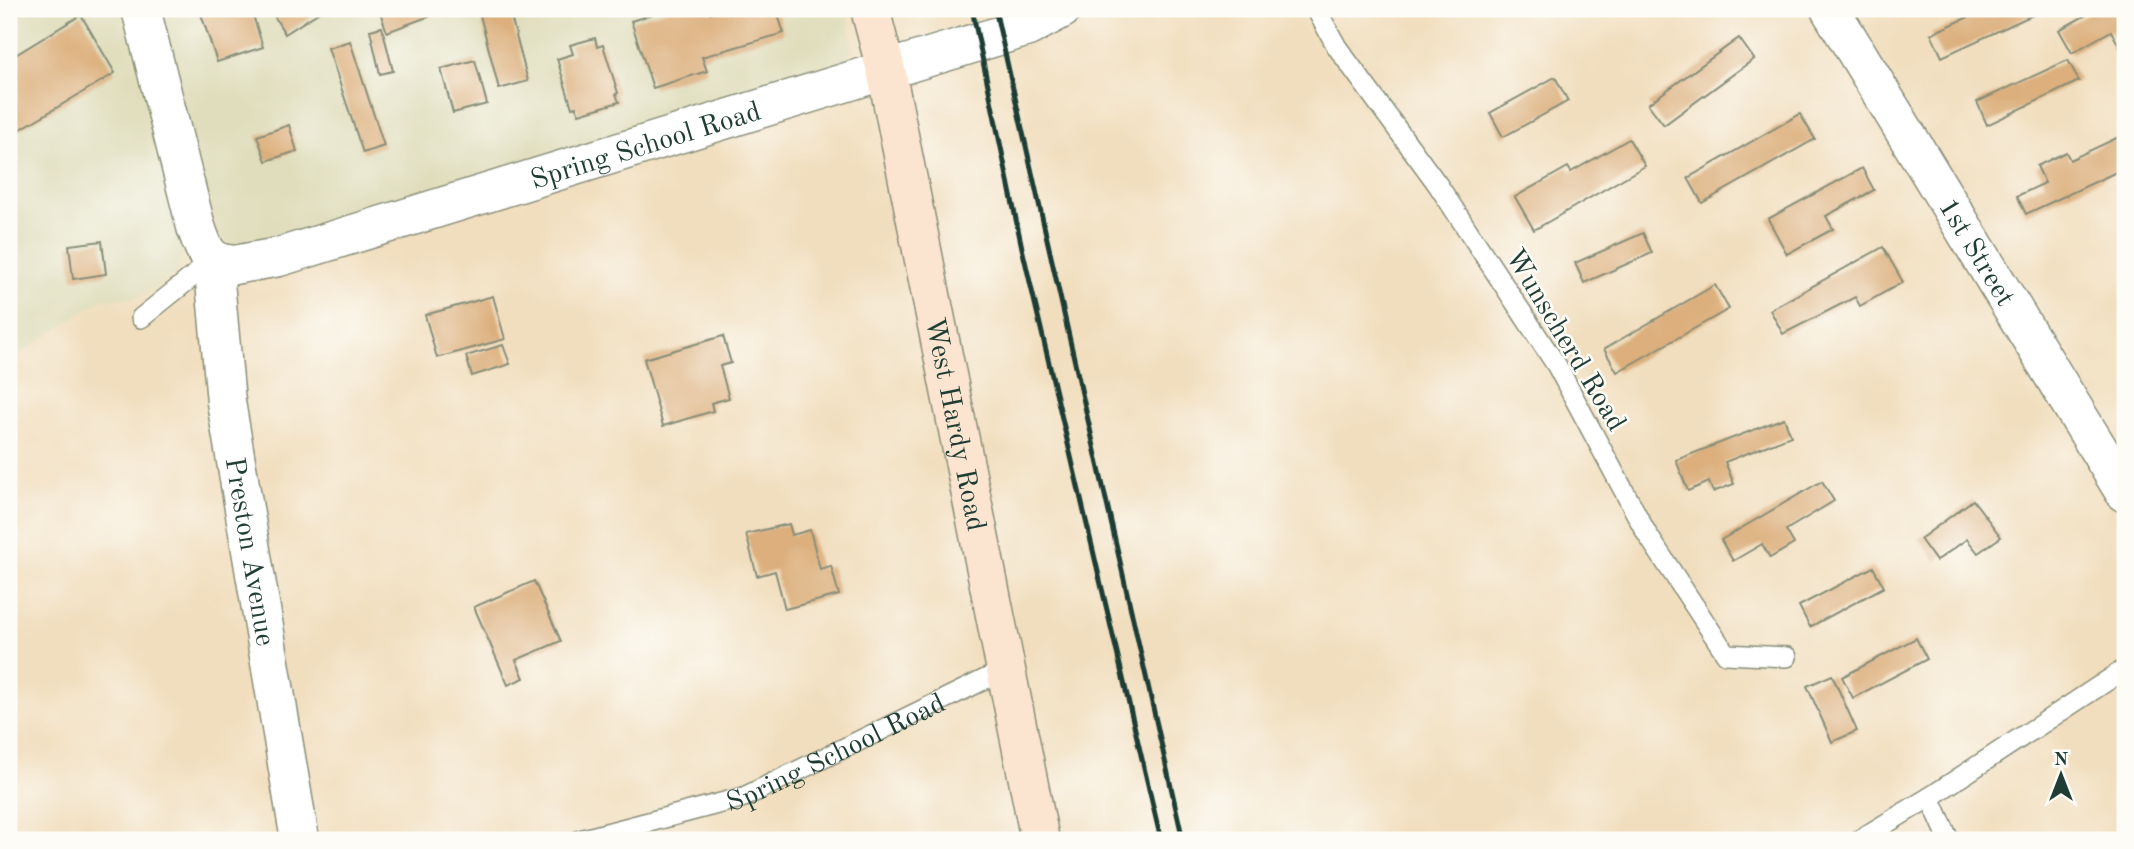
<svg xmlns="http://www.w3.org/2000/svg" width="2134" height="849" viewBox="0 0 2134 849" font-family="'Old Standard TT',serif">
<rect width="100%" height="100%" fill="#fdfcf7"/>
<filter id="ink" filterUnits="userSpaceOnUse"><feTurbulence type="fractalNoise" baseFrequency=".0143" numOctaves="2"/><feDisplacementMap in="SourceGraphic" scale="14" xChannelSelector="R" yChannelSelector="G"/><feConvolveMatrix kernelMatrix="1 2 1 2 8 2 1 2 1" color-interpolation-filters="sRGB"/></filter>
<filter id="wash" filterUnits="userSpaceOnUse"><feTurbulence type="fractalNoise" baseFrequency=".00686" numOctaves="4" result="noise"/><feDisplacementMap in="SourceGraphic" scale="28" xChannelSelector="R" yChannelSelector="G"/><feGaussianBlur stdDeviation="1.57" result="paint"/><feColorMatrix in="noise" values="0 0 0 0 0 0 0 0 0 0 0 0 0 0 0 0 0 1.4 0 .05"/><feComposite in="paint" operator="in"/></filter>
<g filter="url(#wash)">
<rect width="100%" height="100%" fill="#f1debe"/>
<g fill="#dfddbb">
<path d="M 9,9 L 124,9 L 183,233 L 183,252 L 178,271 L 155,289 L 135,298 L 103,299 L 9,361 Z"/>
<path d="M 157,9 L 845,9 L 852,39 L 851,58 L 844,68 L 264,247 L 229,246 L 218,236 Z"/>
</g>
<g id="blocks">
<g fill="#dcaf7c">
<path d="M 214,9 L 251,9 L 263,47 L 217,62 L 201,14 Z"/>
<path d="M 270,9 L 324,9 L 285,34 Z"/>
<path d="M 379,9 L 449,9 L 387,32 Z"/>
<path d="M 509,9 L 528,81 L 499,89 L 480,15 Z"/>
<path d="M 670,9 L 708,9 L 710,13 L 723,9 L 776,9 L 784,33 L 702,57 L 707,71 L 653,88 L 631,21 Z"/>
<path d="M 1986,9 L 2033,9 L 2035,14 L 1942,57 L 1931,34 Z"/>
<path d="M 2097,9 L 2125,9 L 2125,52 L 2123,53 L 2111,31 L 2072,53 L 2059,30 Z"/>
<path d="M 81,15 L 115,73 L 9,136 L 9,59 Z"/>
<path d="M 382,27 L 393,71 L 380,74 L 370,30 Z"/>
<path d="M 595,38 L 597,47 L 603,45 L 618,93 L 616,94 L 619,102 L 579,114 L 576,107 L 572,108 L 557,59 L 573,54 L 570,45 Z"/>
<path d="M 1739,38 L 1754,59 L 1664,125 L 1648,104 Z"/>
<path d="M 350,41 L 384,146 L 363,153 L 328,48 Z"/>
<path d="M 475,60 L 487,104 L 453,113 L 441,69 Z"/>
<path d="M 2068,60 L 2079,81 L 1987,125 L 1977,102 Z"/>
<path d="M 1555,77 L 1568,101 L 1503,137 L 1490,113 Z"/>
<path d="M 1800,114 L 1815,139 L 1702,203 L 1688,178 Z"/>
<path d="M 289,125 L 297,151 L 266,161 L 257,136 Z"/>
<path d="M 2125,134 L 2125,168 L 2026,214 L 2017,196 L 2045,183 L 2037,166 L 2066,152 L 2070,160 Z"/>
<path d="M 1629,139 L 1645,166 L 1534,230 L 1515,197 L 1568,167 L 1571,172 Z"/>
<path d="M 1862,168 L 1874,190 L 1826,216 L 1833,229 L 1787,254 L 1768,219 Z"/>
<path d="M 1643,233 L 1652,253 L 1584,283 L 1575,263 Z"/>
<path d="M 102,241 L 106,274 L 73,279 L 69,245 Z"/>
<path d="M 1883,247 L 1903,282 L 1860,306 L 1855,297 L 1783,334 L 1770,310 Z"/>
<path d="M 1715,285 L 1729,309 L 1617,372 L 1604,349 Z"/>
<path d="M 493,296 L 505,339 L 437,358 L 425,315 Z"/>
<path d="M 723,336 L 731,363 L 720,366 L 729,398 L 711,403 L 713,411 L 663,426 L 644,359 Z"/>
<path d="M 503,345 L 510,364 L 472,376 L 466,356 Z"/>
<path d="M 1784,418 L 1791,436 L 1725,462 L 1734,484 L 1713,492 L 1709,482 L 1688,491 L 1676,460 Z"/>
<path d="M 1822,481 L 1834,501 L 1786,530 L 1794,544 L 1770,558 L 1762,544 L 1733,561 L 1721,540 Z"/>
<path d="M 1973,500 L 2001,537 L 1978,553 L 1967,539 L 1936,561 L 1920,539 Z"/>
<path d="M 789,524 L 792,535 L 810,530 L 820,569 L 831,566 L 839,595 L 785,609 L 775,571 L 757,576 L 746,534 Z"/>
<path d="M 1873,567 L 1884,587 L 1810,627 L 1799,606 Z"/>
<path d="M 534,581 L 561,641 L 516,660 L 524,678 L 508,685 L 474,607 Z"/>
<path d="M 1916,638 L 1927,659 L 1853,698 L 1842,677 Z"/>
<path d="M 1832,675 L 1857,731 L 1832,742 L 1807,686 Z"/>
</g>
</g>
</g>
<g filter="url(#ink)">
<use href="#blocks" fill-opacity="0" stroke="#888e79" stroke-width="2"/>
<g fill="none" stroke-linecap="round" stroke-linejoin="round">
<g stroke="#888e79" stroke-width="22">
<g id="service">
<path d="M 1316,9 L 1337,47 L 1438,185 L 1557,366 L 1647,534 L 1726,654 L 1787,657"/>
<path d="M 141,318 L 213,260"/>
<path d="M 1930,797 L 1949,840"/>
<path id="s1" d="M 580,840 L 744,797 L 1004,670"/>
<path d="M 1859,840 L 1930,797 L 2125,669"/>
</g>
</g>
<g stroke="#888e79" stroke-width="41">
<g id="minor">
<path id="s2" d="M 1830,9 L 2125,493"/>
<path id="s3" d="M 213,260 L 226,402 L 300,840"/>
<path id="s4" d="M 222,263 L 234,265 L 279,257 L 886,70"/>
</g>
</g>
<g stroke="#888e79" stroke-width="41">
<g id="tertiary">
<path d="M 141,9 L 196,227 C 202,243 205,258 222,263"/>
<path d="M 886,70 L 1028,27 L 1062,9"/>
</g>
</g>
<g stroke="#888e79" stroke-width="41">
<g id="secondary">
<path id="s5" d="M 870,9 L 886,70 L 1040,840"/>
</g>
</g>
<use href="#service" stroke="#fff" stroke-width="19"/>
<use href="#minor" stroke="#fff" stroke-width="38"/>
<use href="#tertiary" stroke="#fff" stroke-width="38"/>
<use href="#secondary" stroke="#fce5d0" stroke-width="38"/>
<g stroke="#1f3d34" stroke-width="5">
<path d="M 972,9 L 1022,248 L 1161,840"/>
<path d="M 995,9 L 1183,840"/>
</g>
</g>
</g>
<g text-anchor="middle" stroke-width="5" stroke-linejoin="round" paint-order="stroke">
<g font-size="28" fill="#1f3d34" stroke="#fdfcf7">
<text dy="10" stroke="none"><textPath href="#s4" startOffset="441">Spring School Road</textPath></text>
<text dy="10" stroke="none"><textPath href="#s2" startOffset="284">1st Street</textPath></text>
<text transform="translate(1567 339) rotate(59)" y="10">Wunscherd Road</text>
<text dy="10" stroke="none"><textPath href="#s5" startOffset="424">West Hardy Road</textPath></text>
<text dy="10" stroke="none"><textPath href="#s3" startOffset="294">Preston Avenue</textPath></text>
<text dy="10" stroke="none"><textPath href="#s1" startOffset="271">Spring School Road</textPath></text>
</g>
</g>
<rect width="2134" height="849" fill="none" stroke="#fdfcf7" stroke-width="35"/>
<g transform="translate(2061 775)" stroke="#fdfcf7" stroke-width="5" paint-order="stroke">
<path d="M0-5L12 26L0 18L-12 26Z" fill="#1f3d34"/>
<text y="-10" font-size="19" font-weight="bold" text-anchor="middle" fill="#1f3d34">N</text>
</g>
</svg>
